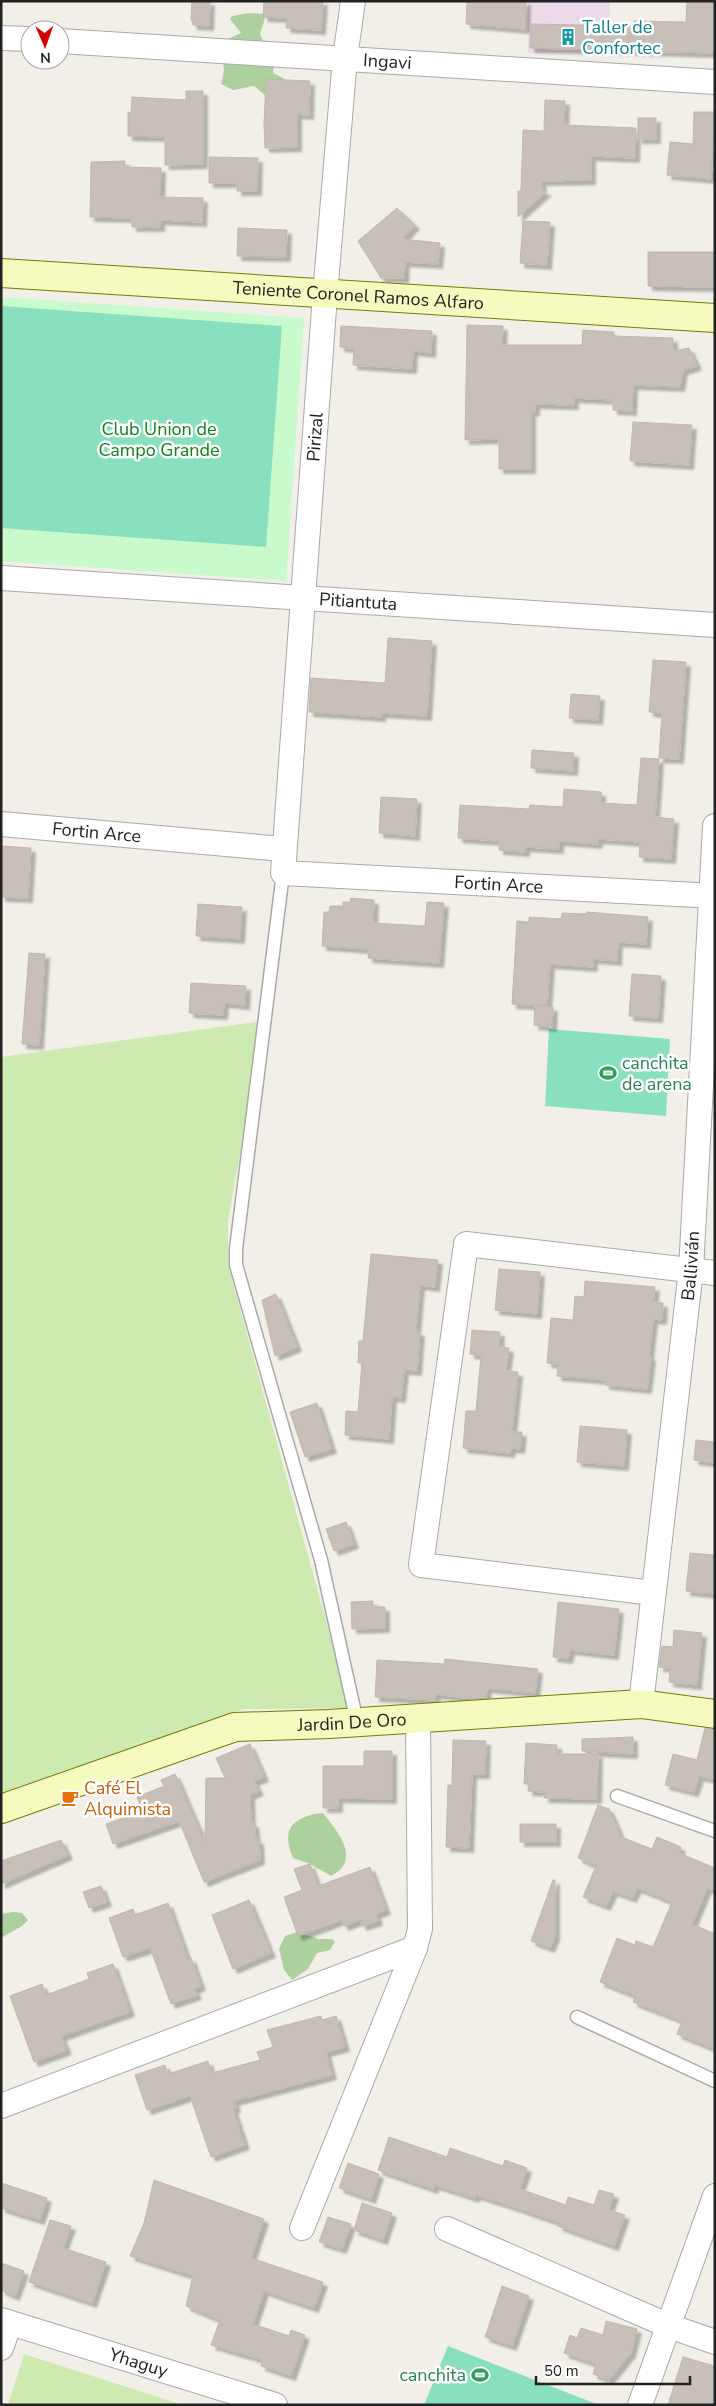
<svg xmlns="http://www.w3.org/2000/svg" width="716" height="2406" viewBox="0 0 716 2406" font-family="'Nunito Sans',sans-serif">
<defs>
<filter id="shadow"><feDropShadow dx="4.5" dy="4.5" stdDeviation="1" flood-color="#0004"/></filter>
</defs>
<rect width="100%" height="100%" fill="#f2efe9"/>
<path fill="#ebdbe8" d="M 528,1 L 610,1 L 610,52 L 528,53 Z"/>
<g fill="#cdebb0">
<path d="M 264,1021 L 228,1220 L 228,1265 L 350,1708 L 244,1709 L 1,1794 L 1,1057 Z"/>
<path d="M 24,2354 L 183,2405 L 8,2405 Z"/>
</g>
<g fill="#add19e">
<path d="M 249,13 L 263,14 L 265,18 L 260,34 L 274,65 L 273,73 L 283,78 L 285,82 L 268,98 L 254,86 L 233,90 L 221,84 L 224,71 L 221,42 L 241,33 L 230,19 L 232,16 Z"/>
<path d="M 314,1814 L 323,1813 C 337,1831 363,1860 331,1876 L 310,1864 L 293,1858 C 283,1832 288,1821 314,1814 Z"/>
<path d="M 13,1912 L 22,1913 L 28,1920 L 22,1926 L 1,1938 L 1,1914 Z"/>
<path d="M 297,1932 L 319,1939 L 332,1939 L 335,1942 L 330,1950 L 317,1953 L 308,1969 L 292,1980 L 284,1970 L 279,1949 L 285,1936 Z"/>
</g>
<path fill="#c8facc" d="M 1,297 L 304,318 L 286,581 L 1,561 Z"/>
<g fill="#88e0be">
<path d="M 1,306 L 282,326 L 266,547 L 1,528 Z"/>
<path d="M 549,1029 L 670,1039 L 666,1116 L 545,1106 Z"/>
<path d="M 448,2346 L 599,2405 L 424,2405 Z"/>
</g>
<g fill="#c7bfb8" stroke="#c4b6ab" filter="url(#shadow)">
<path d="M 192,1 L 210,1 L 209,26 L 193,25 L 191,18 Z"/>
<path d="M 264,1 L 323,1 L 321,30 L 286,28 L 287,18 L 263,17 Z"/>
<path d="M 467,1 L 526,1 L 525,29 L 466,24 Z"/>
<path d="M 687,1 L 715,1 L 715,53 L 530,48 L 531,24 L 634,26 L 634,21 L 686,22 Z"/>
<path d="M 266,79 L 310,81 L 309,115 L 297,114 L 297,147 L 265,148 L 264,125 Z"/>
<path d="M 186,91 L 203,91 L 203,164 L 165,165 L 165,137 L 128,136 L 128,112 L 131,113 L 132,97 L 186,100 Z"/>
<path d="M 545,100 L 565,101 L 564,125 L 636,128 L 635,158 L 591,156 L 591,180 L 541,181 L 542,191 L 547,191 L 518,217 L 518,191 L 521,191 L 523,130 L 544,131 Z"/>
<path d="M 694,112 L 715,112 L 711,179 L 667,175 L 670,142 L 693,144 Z"/>
<rect x="638" y="118" width="18" height="21"/>
<path d="M 209,157 L 258,158 L 257,191 L 237,191 L 237,183 L 209,183 Z"/>
<path d="M 125,161 L 125,167 L 161,168 L 160,197 L 203,198 L 202,222 L 160,220 L 160,227 L 132,227 L 132,218 L 90,217 L 91,162 Z"/>
<path d="M 397,208 L 415,225 L 402,239 L 440,243 L 438,264 L 405,262 L 404,278 L 381,278 L 358,241 Z"/>
<path d="M 523,221 L 550,222 L 547,265 L 520,263 Z"/>
<path d="M 238,228 L 287,230 L 286,257 L 237,256 Z"/>
<path d="M 648,252 L 715,252 L 715,287 L 648,286 Z"/>
<path d="M 467,325 L 503,326 L 502,345 L 582,345 L 583,330 L 614,332 L 614,336 L 673,338 L 673,351 L 689,348 L 697,366 L 683,370 L 680,387 L 633,385 L 632,411 L 613,410 L 613,400 L 574,398 L 574,405 L 535,404 L 535,412 L 531,411 L 531,469 L 499,469 L 499,439 L 465,440 Z"/>
<path d="M 341,326 L 432,331 L 431,353 L 413,351 L 412,369 L 353,365 L 354,348 L 340,347 Z"/>
<path d="M 633,422 L 692,425 L 689,465 L 630,461 Z"/>
<path d="M 388,638 L 432,641 L 427,716 L 381,713 L 381,717 L 309,712 L 311,678 L 385,683 Z"/>
<path d="M 653,660 L 686,662 L 679,759 L 659,758 L 662,713 L 649,712 Z"/>
<path d="M 571,694 L 600,696 L 598,720 L 569,718 Z"/>
<path d="M 532,750 L 574,753 L 573,771 L 531,768 Z"/>
<path d="M 641,758 L 659,759 L 655,817 L 674,819 L 671,859 L 639,857 L 640,842 L 598,839 L 598,844 L 559,841 L 559,849 L 525,847 L 525,852 L 499,850 L 499,841 L 458,838 L 460,805 L 529,809 L 530,805 L 563,807 L 564,789 L 601,792 L 601,803 L 637,805 Z"/>
<path d="M 381,797 L 417,799 L 415,836 L 379,833 Z"/>
<path d="M 1,846 L 31,848 L 28,898 L 1,897 Z"/>
<path d="M 351,898 L 374,900 L 373,923 L 425,926 L 427,902 L 444,903 L 439,963 L 368,958 L 369,949 L 322,946 L 324,912 L 329,912 L 330,906 L 343,906 L 343,902 L 350,902 Z"/>
<path d="M 198,904 L 242,907 L 240,939 L 196,936 Z"/>
<path d="M 587,912 L 648,917 L 646,944 L 618,942 L 617,961 L 593,959 L 593,967 L 550,964 L 547,1006 L 512,1004 L 517,921 L 529,922 L 529,917 L 561,919 L 562,913 L 587,914 Z"/>
<path d="M 29,953 L 45,954 L 39,1045 L 22,1044 Z"/>
<path d="M 632,974 L 661,976 L 658,1018 L 629,1016 Z"/>
<path d="M 191,983 L 246,986 L 245,1005 L 224,1003 L 223,1015 L 189,1013 Z"/>
<path d="M 535,1005 L 553,1007 L 552,1027 L 534,1025 Z"/>
<path d="M 371,1254 L 438,1260 L 435,1287 L 420,1285 L 416,1331 L 420,1332 L 417,1371 L 404,1370 L 401,1398 L 392,1397 L 389,1439 L 345,1435 L 346,1411 L 358,1412 L 362,1363 L 358,1363 L 359,1341 L 363,1341 Z"/>
<path d="M 499,1269 L 540,1272 L 537,1314 L 495,1310 Z"/>
<path d="M 585,1281 L 655,1287 L 653,1302 L 663,1303 L 662,1320 L 653,1319 L 649,1356 L 651,1357 L 647,1389 L 605,1385 L 605,1380 L 557,1376 L 558,1364 L 547,1363 L 551,1318 L 573,1320 L 575,1296 L 584,1297 Z"/>
<path d="M 276,1294 L 297,1347 L 275,1356 L 262,1300 Z"/>
<path d="M 472,1330 L 500,1332 L 499,1347 L 509,1348 L 506,1371 L 518,1372 L 512,1432 L 522,1432 L 520,1449 L 511,1448 L 510,1453 L 463,1448 L 466,1411 L 476,1411 L 481,1355 L 470,1354 Z"/>
<path d="M 317,1403 L 332,1449 L 305,1457 L 290,1412 Z"/>
<path d="M 580,1426 L 627,1430 L 624,1466 L 577,1462 Z"/>
<path d="M 696,1440 L 715,1442 L 715,1463 L 694,1460 Z"/>
<path d="M 346,1522 L 354,1544 L 334,1551 L 326,1529 Z"/>
<path d="M 690,1553 L 715,1555 L 715,1594 L 686,1591 Z"/>
<path d="M 373,1601 L 373,1607 L 385,1607 L 385,1628 L 352,1629 L 351,1602 Z"/>
<path d="M 558,1602 L 619,1609 L 614,1655 L 570,1650 L 568,1659 L 553,1657 Z"/>
<path d="M 674,1630 L 702,1633 L 697,1685 L 669,1682 L 670,1668 L 659,1667 L 662,1646 L 673,1647 Z"/>
<path d="M 445,1659 L 538,1669 L 535,1693 L 487,1688 L 486,1698 L 473,1699 L 436,1694 L 435,1700 L 375,1697 L 377,1660 L 444,1664 Z"/>
<path d="M 705,1728 L 715,1729 L 715,1780 L 699,1776 L 694,1792 L 665,1785 L 673,1754 L 697,1760 Z"/>
<path d="M 633,1737 L 633,1754 L 582,1751 L 582,1739 Z"/>
<path d="M 453,1740 L 486,1741 L 485,1774 L 472,1774 L 469,1848 L 446,1847 L 448,1785 L 452,1785 Z"/>
<path d="M 526,1743 L 557,1745 L 557,1754 L 598,1754 L 597,1799 L 544,1798 L 545,1792 L 528,1791 L 529,1784 L 524,1784 Z"/>
<path d="M 250,1744 L 264,1777 L 254,1781 L 259,1791 L 250,1795 L 251,1823 L 254,1823 L 256,1840 L 259,1840 L 260,1860 L 204,1882 L 179,1821 L 113,1844 L 106,1824 L 143,1811 L 137,1797 L 164,1786 L 161,1780 L 175,1774 L 205,1843 L 206,1778 L 225,1778 L 216,1758 Z"/>
<path d="M 364,1751 L 392,1751 L 392,1799 L 338,1798 L 338,1808 L 323,1808 L 323,1766 L 364,1766 Z"/>
<path d="M 598,1805 L 609,1809 L 621,1837 L 652,1849 L 657,1837 L 681,1847 L 679,1853 L 715,1868 L 715,1891 L 707,1888 L 692,1924 L 715,1934 L 715,2049 L 677,2034 L 682,2021 L 633,2002 L 636,1996 L 600,1982 L 617,1938 L 635,1945 L 636,1941 L 653,1947 L 672,1902 L 637,1888 L 632,1898 L 613,1891 L 606,1906 L 583,1897 L 596,1866 L 578,1858 Z"/>
<rect x="520" y="1824" width="36" height="18"/>
<path d="M 61,1840 L 68,1855 L 1,1884 L 1,1861 Z"/>
<path d="M 310,1864 L 318,1886 L 370,1867 L 386,1910 L 376,1914 L 378,1921 L 362,1926 L 360,1920 L 344,1926 L 341,1920 L 298,1936 L 284,1897 L 302,1890 L 294,1869 Z"/>
<path d="M 553,1880 L 555,1880 L 555,1936 L 550,1948 L 531,1941 Z"/>
<path d="M 101,1886 L 107,1902 L 89,1908 L 83,1892 Z"/>
<path d="M 249,1900 L 271,1953 L 233,1969 L 212,1915 Z"/>
<path d="M 168,1903 L 188,1960 L 191,1958 L 201,1986 L 194,1989 L 197,1995 L 171,2004 L 150,1948 L 123,1957 L 109,1918 L 133,1909 L 135,1915 Z"/>
<path d="M 113,1964 L 130,2012 L 61,2036 L 67,2050 L 34,2062 L 10,1996 L 42,1984 L 46,1995 L 89,1979 L 87,1973 Z"/>
<path d="M 321,2016 L 322,2020 L 336,2016 L 345,2047 L 326,2052 L 332,2075 L 234,2101 L 236,2108 L 233,2109 L 245,2145 L 211,2157 L 190,2096 L 147,2110 L 135,2075 L 165,2065 L 168,2074 L 208,2061 L 212,2073 L 260,2060 L 257,2052 L 273,2047 L 267,2030 Z"/>
<path d="M 389,2137 L 447,2157 L 450,2148 L 503,2166 L 505,2160 L 527,2168 L 520,2189 L 566,2205 L 568,2197 L 594,2205 L 599,2190 L 614,2194 L 609,2210 L 625,2215 L 614,2246 L 558,2226 L 560,2223 L 514,2207 L 476,2195 L 475,2198 L 435,2185 L 433,2189 L 378,2170 Z"/>
<path d="M 348,2163 L 379,2174 L 371,2199 L 339,2188 Z"/>
<path d="M 154,2180 L 264,2219 L 251,2258 L 323,2282 L 314,2308 L 264,2291 L 253,2324 L 289,2336 L 291,2330 L 305,2335 L 291,2376 L 261,2366 L 263,2360 L 211,2345 L 220,2320 L 186,2306 L 193,2276 L 130,2256 L 144,2223 Z"/>
<path d="M 1,2183 L 47,2198 L 40,2220 L 1,2208 Z"/>
<path d="M 362,2203 L 392,2213 L 383,2240 L 354,2230 Z"/>
<path d="M 328,2217 L 351,2224 L 342,2249 L 319,2242 Z"/>
<path d="M 50,2220 L 71,2226 L 63,2248 L 106,2262 L 92,2303 L 29,2282 Z"/>
<path d="M 1,2263 L 24,2271 L 15,2296 L 1,2290 Z"/>
<path d="M 502,2286 L 529,2296 L 512,2346 L 485,2337 Z"/>
<path d="M 606,2321 L 637,2329 L 631,2353 L 609,2380 L 593,2374 L 596,2364 L 564,2353 L 570,2335 L 577,2338 L 581,2328 L 603,2335 Z"/>
<path d="M 683,2357 L 715,2366 L 715,2405 L 668,2405 Z"/>
</g>
<g fill="none" stroke-linecap="round" stroke-linejoin="round">
<g stroke="#a9a9a9" stroke-width="15">
<g id="lane">
<path d="M 283,873 L 236,1249 L 236,1265 L 321,1560 L 357,1722"/>
<path d="M 617,1796 L 715,1831"/>
<path d="M 577,2017 L 715,2081"/>
</g>
</g>
<g stroke="#a9a9a9" stroke-width="26">
<g id="street">
<path id="s1" d="M 353,1 L 345,58 L 325,295 L 283,873 L 715,896"/>
<path d="M 1,38 L 30,39"/>
<path id="s2" d="M 60,41 L 715,82"/>
<path id="s3" d="M 1,578 L 715,625"/>
<path id="s4" d="M 1,824 L 283,849"/>
<path d="M 653,1593 L 421,1565 L 466,1244 L 715,1273"/>
<path id="s5" d="M 641,1704 L 691,1270 L 715,826"/>
<path d="M 1,2106 L 415,1948"/>
<path d="M 302,2228 L 415,1948 L 420,1929 L 418,1719"/>
<path d="M 447,2229 L 669,2326 L 715,2342"/>
<path id="s6" d="M 1,2320 L 275,2405"/>
<path d="M 1,2348 L 10,2323"/>
<path d="M 640,2405 L 715,2196"/>
</g>
</g>
<g stroke="#707d05" stroke-width="30">
<g id="secondary">
<path id="s7" d="M 1,273 L 715,318"/>
<path id="s8" d="M 1,1809 L 235,1727 L 329,1724 L 641,1704 L 715,1714"/>
</g>
</g>
<use href="#lane" stroke="#fff" stroke-width="12"/>
<use href="#street" stroke="#fff" stroke-width="24"/>
<use href="#secondary" stroke="#f7fabf" stroke-width="28"/>
</g>
<defs>
<g id="building-bare" transform="scale(1.35)"><path d="M-4-6H4V6H1V3H-1V6H-4ZM-2.5-4.3h1.7v1.8h-1.7ZM.8-4.3h1.7v1.8H.8ZM-2.5-1h1.7V.8h-1.7ZM.8-1h1.7V.8H.8Z" fill="#0f9aa8" stroke="#fff" stroke-width="2.5" paint-order="stroke"/></g>
<g id="stadium-bare" transform="scale(1.35)"><path d="M0-5a6.5 5 0 1 0 0 10a6.5 5 0 1 0 0-10ZM-3.5-1.8h7v3.6h-7Z" fill="#2e9e5b" stroke="#fff" stroke-width="2.5" paint-order="stroke"/></g>
<g id="cafe-bare" transform="scale(1.35)"><path d="M-5.5-4.5H6V0H3Q3 3.5 0 3.5H-2.5Q-5.5 3.5-5.5 0ZM3-3.2v2h1.7v-2ZM-6 4.5H4V6H-6Z" fill="#e8710a" stroke="#fff" stroke-width="2.5" paint-order="stroke"/></g>
</defs>
<g fill-rule="evenodd">
<use href="#building-bare" x="568" y="37"/>
<use href="#stadium-bare" x="608" y="1073"/>
<use href="#cafe-bare" x="70" y="1798"/>
<use href="#stadium-bare" x="480" y="2375"/>
</g>
<g text-anchor="middle" stroke-width="5" stroke-linejoin="round" paint-order="stroke">
<g font-size="18" fill="#0d838f" stroke="#fff" text-anchor="start">
<text x="582" y="33">Taller de<tspan x="582" dy="21">Confortec</tspan></text>
</g>
<g font-size="18" fill="#222" stroke="#fff">
<text dy="6" stroke="none"><textPath href="#s2" startOffset="328">Ingavi</textPath></text>
<text dy="6" stroke="none"><textPath href="#s7" startOffset="358">Teniente Coronel Ramos Alfaro</textPath></text>
<text transform="translate(315 437) rotate(-86)" y="6">Pirizal</text>
<text dy="6" stroke="none"><textPath href="#s3" startOffset="358">Pitiantuta</textPath></text>
<text dy="6" stroke="none"><textPath href="#s4" startOffset="96">Fortin Arce</textPath></text>
<text dy="6" stroke="none"><textPath href="#s1" startOffset="1091">Fortin Arce</textPath></text>
<text dy="6" stroke="none"><textPath href="#s5" startOffset="441">Ballivián</textPath></text>
<text dy="6" stroke="none"><textPath href="#s8" startOffset="365">Jardin De Oro</textPath></text>
<text dy="6" stroke="none"><textPath href="#s6" startOffset="144">Yhaguy</textPath></text>
</g>
<g font-size="18" fill="#0c8416" stroke="#fff">
<text x="159" y="435">Club Union de<tspan x="159" dy="21">Campo Grande</tspan></text>
</g>
<g font-size="18" fill="#27864d" stroke="#fff" text-anchor="start">
<text x="622" y="1069">canchita<tspan x="622" dy="21">de arena</tspan></text>
<text x="466" y="2381" text-anchor="end">canchita</text>
</g>
<g font-size="18" fill="#c56008" stroke="#fff" text-anchor="start">
<text x="84" y="1794">Café El<tspan x="84" dy="21">Alquimista</tspan></text>
</g>
</g>
<rect width="716" height="2406" fill="none" stroke="#222222" stroke-width="5"/>
<g transform="translate(45 45) rotate(178)"><circle r="24" fill="#ffffff" stroke="#a7a7a7"/>
<path d="M0-4L9 19L0 12L-9 19Z" fill="#d40000"/>
<text y="-8" font-size="14" font-weight="bold" text-anchor="middle" fill="#222222">N</text>
</g>
<path d="M536 2376v8h154v-8" fill="none" stroke="#222222" stroke-width="2.5"/>
<text x="544" y="2376" font-size="15" fill="#222222" stroke="#ffffff" stroke-width="4" paint-order="stroke">50 m</text>
</svg>
